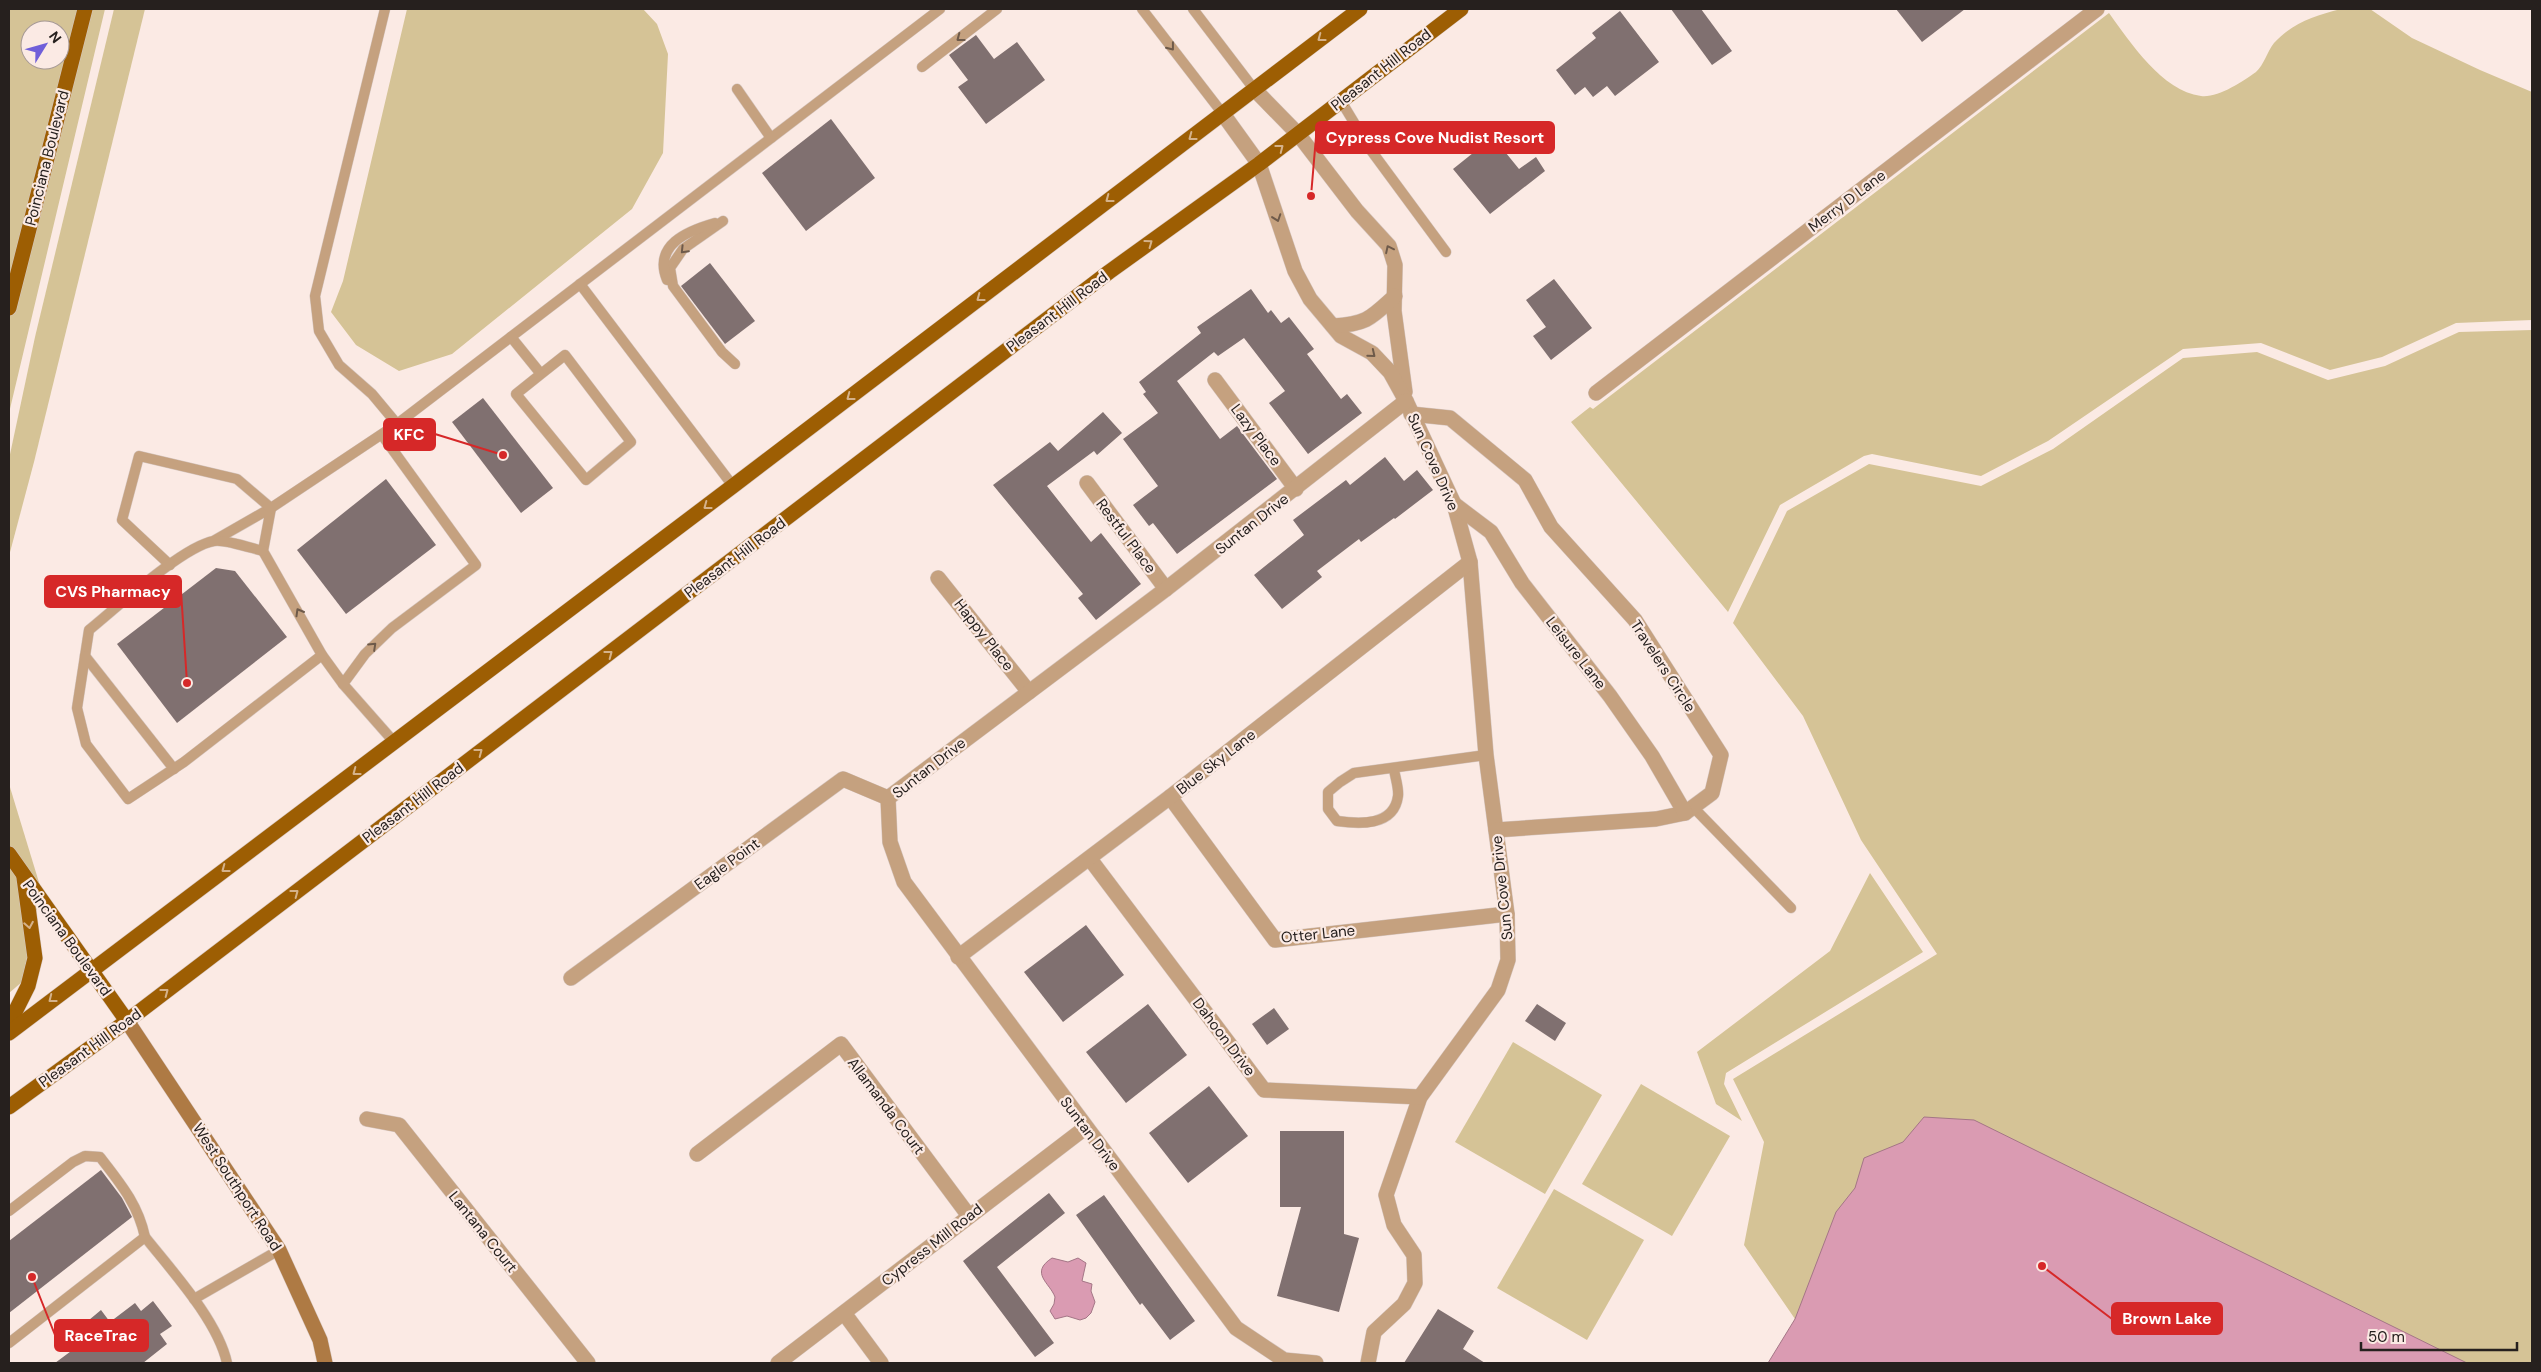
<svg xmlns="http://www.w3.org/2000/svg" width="2541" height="1372" viewBox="0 0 2541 1372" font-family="'DM Sans',sans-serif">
<rect width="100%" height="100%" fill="#fbeae4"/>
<g fill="#d5c396" fill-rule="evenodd">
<path d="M 9,9 L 105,9 L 9,413 ZM 30,30 L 60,30 L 60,60 L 30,60 Z"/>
<path d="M 114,9 L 145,9 L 34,462 L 9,556 L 9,459 L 35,337 Z"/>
<path d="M 407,9 L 643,9 L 657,24 L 668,54 L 663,153 L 632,209 L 452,354 L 399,371 L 356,345 L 331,312 L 343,281 Z"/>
<path d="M 2341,9 L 2370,9 L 2412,38 L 2480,70 L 2532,92 L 2532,320 L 2456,323 L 2382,357 L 2330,370 L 2261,343 L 2183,349 L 2048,441 L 1981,476 L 1872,454 L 1864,456 L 1780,505 L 1728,612 L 1571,422 L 1590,407 L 1593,409 L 2109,13 C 2130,42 2162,91 2201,96 C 2218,98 2242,82 2256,72 C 2264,65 2267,52 2274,43 C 2294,22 2314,16 2341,9 Z"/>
<path d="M 2532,330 L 2532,1363 L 2070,1363 L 1795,1319 L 1744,1245 L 1764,1142 L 1733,1079 L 1937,954 L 1861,840 L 1803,716 L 1733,623 L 1787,511 L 1869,464 L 1981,486 L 2053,449 L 2183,358 L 2257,352 L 2328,380 L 2385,366 L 2459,332 Z"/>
<path d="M 9,784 L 41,889 L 22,982 L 9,993 Z"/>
<path d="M 1870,873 L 1923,952 L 1726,1073 L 1724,1084 L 1742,1121 L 1716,1104 L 1697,1052 L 1830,951 Z"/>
<path d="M 1513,1042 L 1602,1095 L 1545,1194 L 1455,1142 Z"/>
<path d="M 1641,1084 L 1730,1136 L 1672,1236 L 1582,1184 Z"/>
<path d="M 1554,1189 L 1644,1240 L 1587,1340 L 1497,1288 Z"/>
</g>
<g fill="#da9bb2" stroke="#a47686">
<path d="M 1924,1117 L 1974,1120 L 2467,1363 L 1768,1363 L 1795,1319 L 1836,1212 L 1855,1188 L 1864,1158 L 1903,1142 Z"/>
<path d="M 1052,1258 L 1068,1262 L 1078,1258 L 1086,1263 L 1082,1281 L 1092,1284 L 1091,1291 L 1095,1302 L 1091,1313 L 1086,1318 L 1080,1320 L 1067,1316 L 1055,1319 L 1050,1311 L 1054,1304 L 1055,1297 C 1050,1283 1029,1273 1052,1258 Z"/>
</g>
<g fill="#807070">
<path d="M 1671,9 L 1701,9 L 1732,51 L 1712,65 Z"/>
<path d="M 1896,9 L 1965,9 L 1922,42 Z"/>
<path d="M 1620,11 L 1659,62 L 1615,96 L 1607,86 L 1593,97 L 1585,87 L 1575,95 L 1556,70 L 1596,38 L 1592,33 Z"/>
<path d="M 976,35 L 994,59 L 1017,42 L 1045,80 L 986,124 L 958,87 L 968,80 L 949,55 Z"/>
<path d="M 831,119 L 875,178 L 806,231 L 762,173 Z"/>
<path d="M 1493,137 L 1519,169 L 1536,157 L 1545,171 L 1490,214 L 1453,169 Z"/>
<path d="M 710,263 L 755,321 L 725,344 L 681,286 Z"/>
<path d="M 1554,279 L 1592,328 L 1551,360 L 1533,336 L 1546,327 L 1526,300 Z"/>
<path d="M 1251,289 L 1268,313 L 1271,310 L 1281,323 L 1289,317 L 1314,349 L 1307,354 L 1341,399 L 1347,394 L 1362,413 L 1308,454 L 1269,403 L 1285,391 L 1244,338 L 1218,356 L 1214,352 L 1177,381 L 1220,439 L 1237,426 L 1277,479 L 1177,554 L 1153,523 L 1149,526 L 1133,505 L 1158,486 L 1123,439 L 1158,413 L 1143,394 L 1146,392 L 1139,382 L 1201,333 L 1197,327 Z"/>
<path d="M 483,398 L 553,488 L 521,513 L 452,422 Z"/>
<path d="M 1103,412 L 1122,433 L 1097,455 L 1094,451 L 1047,486 L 1091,542 L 1101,533 L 1141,584 L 1096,620 L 1078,598 L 1083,594 L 993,485 L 1050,442 L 1058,451 Z"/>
<path d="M 1385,457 L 1404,481 L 1417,470 L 1433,490 L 1395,519 L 1394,518 L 1361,542 L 1359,539 L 1317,571 L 1322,577 L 1282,609 L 1254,575 L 1304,535 L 1293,520 L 1346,480 L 1350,485 Z"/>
<path d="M 386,479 L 436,545 L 346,614 L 297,550 Z"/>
<path d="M 216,568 L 235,571 L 287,637 L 177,723 L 117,644 Z"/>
<path d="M 1086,925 L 1124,975 L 1063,1022 L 1024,972 Z"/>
<path d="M 1148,1004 L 1187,1055 L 1126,1103 L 1086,1052 Z"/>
<path d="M 1537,1004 L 1566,1023 L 1555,1041 L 1525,1021 Z"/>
<path d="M 1274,1008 L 1289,1029 L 1267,1045 L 1252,1024 Z"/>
<path d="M 1209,1086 L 1248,1136 L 1188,1183 L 1149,1133 Z"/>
<path d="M 1280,1131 L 1344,1131 L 1344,1234 L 1359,1238 L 1339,1312 L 1277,1296 L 1301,1207 L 1280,1207 Z"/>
<path d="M 101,1170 L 122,1198 L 132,1217 L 9,1313 L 9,1241 Z"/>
<path d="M 1049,1193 L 1065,1213 L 997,1267 L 1054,1343 L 1035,1357 L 963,1261 Z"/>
<path d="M 1104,1195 L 1195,1321 L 1170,1340 L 1142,1303 L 1140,1305 L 1076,1215 Z"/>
<path d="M 153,1301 L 172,1326 L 160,1334 L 167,1344 L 143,1363 L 55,1363 L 86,1340 L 77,1330 L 101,1310 L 110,1322 L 135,1303 L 141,1311 Z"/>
<path d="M 1438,1309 L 1474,1331 L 1463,1349 L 1485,1363 L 1404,1363 Z"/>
</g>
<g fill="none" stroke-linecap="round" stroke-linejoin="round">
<g stroke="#d5c6c0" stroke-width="11">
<g id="lane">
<path d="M 385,9 L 315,296 L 319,331 L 339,365 L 372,394 L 397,424"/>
<path d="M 1142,9 L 1223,114"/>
<path d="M 1193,9 L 1254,89"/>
<path d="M 922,67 L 997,9"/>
<path d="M 737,89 L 771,138"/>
<path d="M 1341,101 L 1370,149 L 1446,252"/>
<path d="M 723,221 L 683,249 L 670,268 L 673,286 L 722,352 L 735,364"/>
<path d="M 667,280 C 653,245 687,231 715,223"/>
<path d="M 580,284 L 733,486"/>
<path d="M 511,337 L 541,374 L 565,355 L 631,442 L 586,480 L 516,394 L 541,374"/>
<path d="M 215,540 L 271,508 L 263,551 L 322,655 L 343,684 L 395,743"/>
<path d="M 263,551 C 251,548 224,539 214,541 C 183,546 115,609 89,630 L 77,708 L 86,744 L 128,799 L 184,762 L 322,655"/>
<path d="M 170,565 L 122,520 L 139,456 L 237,479 L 271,508 L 397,424 L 940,9"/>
<path d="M 85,656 L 174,769"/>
<path d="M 343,684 L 365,654 L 392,628 L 476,565 L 382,435"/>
<path d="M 1394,769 C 1395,777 1399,788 1398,796 C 1394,827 1358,824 1337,821 L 1328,809 L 1328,792 L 1340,782 L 1354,773 L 1486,755"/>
<path d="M 1693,807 L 1791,908"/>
<path d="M 9,1211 L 73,1162 L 85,1156 L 100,1157 C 120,1183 138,1204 145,1237"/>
<path d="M 194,1299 L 279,1250"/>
<path d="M 9,1343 L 145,1237 C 172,1271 218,1321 227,1363"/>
</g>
</g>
<g stroke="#d5c6c0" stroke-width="16">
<g id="street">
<path d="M 1254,89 L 1298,134 L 1357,211 L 1389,246 L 1395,265 L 1394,311 L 1405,392"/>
<path d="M 1223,114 L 1259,164 L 1295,271 L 1310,299 L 1341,336 L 1372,353 L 1390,372 L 1406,401 L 1454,504 L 1470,562 L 1486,755 L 1507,914 L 1508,960 L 1498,990 L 1420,1097 L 1386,1195 L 1394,1225 L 1414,1255 L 1415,1283 L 1404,1304 L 1374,1332 L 1368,1363"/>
<path d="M 1333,326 C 1367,324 1371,318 1395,296"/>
<path d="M 1215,380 L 1296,489"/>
<path d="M 1596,393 L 2097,9"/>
<path d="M 1411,414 L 1450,418 L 1525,480 L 1551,527 L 1635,620 L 1721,755 L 1712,793 L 1685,813 L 1656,819 L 1496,830"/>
<path d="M 1087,483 L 1166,589"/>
<path d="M 1454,504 L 1491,532 L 1522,583 L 1610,696 L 1652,756 L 1685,813"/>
<path d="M 938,578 L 1029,692"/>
<path d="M 1170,797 L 1275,940 L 1507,914"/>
<path d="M 888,798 L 890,842 L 904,882 L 1236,1328 L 1284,1360 L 1316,1363"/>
<path d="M 888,798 L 1166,589 L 1406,401"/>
<path d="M 1090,859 L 1264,1090 L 1420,1097"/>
<path d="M 958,957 L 1170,797 L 1470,562"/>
<path d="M 571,978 L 843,779 L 888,798"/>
<path d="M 367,1119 L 399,1125 L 588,1363"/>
<path d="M 697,1154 L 841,1044 L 969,1216"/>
<path d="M 844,1313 L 881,1363"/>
<path d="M 778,1363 L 1085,1128"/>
</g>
</g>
<g stroke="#d5c6c0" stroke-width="16">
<path id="secondary" d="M 127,1021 L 279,1250 L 320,1340 L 325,1363"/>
</g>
<g stroke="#d5c6c0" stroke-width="16">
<g id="primary">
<path d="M 9,308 L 85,9"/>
<path d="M 9,854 L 127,1021"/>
<path d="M 9,1024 L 28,986 L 35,958 L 24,878"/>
<path d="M 9,1033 L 733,486 L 1360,9"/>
<path d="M 9,1107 L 127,1021 L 1109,272 L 1259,164 L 1461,9"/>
</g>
</g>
<use href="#lane" stroke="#c5a17f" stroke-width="10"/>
<use href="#street" stroke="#c5a17f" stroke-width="15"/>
<use href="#secondary" stroke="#ae7a44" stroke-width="15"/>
<use href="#primary" stroke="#9d5e03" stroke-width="15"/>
</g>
<defs><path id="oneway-chevron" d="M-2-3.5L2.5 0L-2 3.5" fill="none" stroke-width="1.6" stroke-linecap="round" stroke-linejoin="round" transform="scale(1.25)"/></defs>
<g stroke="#6e5a4a">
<use href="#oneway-chevron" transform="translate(960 38) rotate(143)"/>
<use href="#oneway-chevron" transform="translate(1171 47) rotate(52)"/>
<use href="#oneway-chevron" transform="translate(1277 218) rotate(71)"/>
<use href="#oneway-chevron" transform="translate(1389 249) rotate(-116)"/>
<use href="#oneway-chevron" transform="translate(684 250) rotate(134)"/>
<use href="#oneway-chevron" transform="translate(1372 354) rotate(39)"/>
<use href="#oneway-chevron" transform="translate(299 612) rotate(-120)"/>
<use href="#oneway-chevron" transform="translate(373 646) rotate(-43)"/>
</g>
<g stroke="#d5b28a">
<use href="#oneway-chevron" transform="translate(1321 38) rotate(143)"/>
<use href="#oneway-chevron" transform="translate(1192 137) rotate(143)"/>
<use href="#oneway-chevron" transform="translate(1280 148) rotate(-38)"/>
<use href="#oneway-chevron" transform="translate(1109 199) rotate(143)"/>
<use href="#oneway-chevron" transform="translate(1149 243) rotate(-36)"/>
<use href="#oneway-chevron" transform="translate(980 298) rotate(143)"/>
<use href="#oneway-chevron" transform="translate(850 397) rotate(143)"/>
<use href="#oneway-chevron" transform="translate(707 506) rotate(143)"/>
<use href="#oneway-chevron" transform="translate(609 654) rotate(-37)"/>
<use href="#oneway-chevron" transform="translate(479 752) rotate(-37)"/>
<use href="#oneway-chevron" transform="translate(356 772) rotate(143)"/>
<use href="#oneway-chevron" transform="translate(225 869) rotate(143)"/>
<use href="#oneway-chevron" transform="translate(295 893) rotate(-37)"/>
<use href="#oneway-chevron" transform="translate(29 925) rotate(80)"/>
<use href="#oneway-chevron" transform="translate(165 992) rotate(-37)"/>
<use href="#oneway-chevron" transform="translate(52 999) rotate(142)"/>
</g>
<g text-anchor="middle" stroke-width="4.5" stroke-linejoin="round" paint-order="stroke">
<g font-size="15" fill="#26201e" stroke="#fbeae4">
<text transform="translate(1381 70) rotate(-38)" y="5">Pleasant Hill Road</text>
<text transform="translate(47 158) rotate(-76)" y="5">Poinciana Boulevard</text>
<text transform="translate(1847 201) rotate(-37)" y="5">Merry D Lane</text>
<text transform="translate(1057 312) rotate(-37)" y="5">Pleasant Hill Road</text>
<text transform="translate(1256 435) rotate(53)" y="5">Lazy Place</text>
<text transform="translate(1433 462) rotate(66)" y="5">Sun Cove Drive</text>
<text transform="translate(1252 524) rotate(-38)" y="5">Suntan Drive</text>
<text transform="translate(1126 536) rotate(53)" y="5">Restful Place</text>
<text transform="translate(735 558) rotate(-37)" y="5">Pleasant Hill Road</text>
<text transform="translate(984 635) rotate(52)" y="5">Happy Place</text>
<text transform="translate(1576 653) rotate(52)" y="5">Leisure Lane</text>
<text transform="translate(1663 666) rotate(57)" y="5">Travelers Circle</text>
<text transform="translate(1216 762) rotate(-38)" y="5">Blue Sky Lane</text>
<text transform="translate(929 768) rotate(-38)" y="5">Suntan Drive</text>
<text transform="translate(413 803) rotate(-37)" y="5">Pleasant Hill Road</text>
<text transform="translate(727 864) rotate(-36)" y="5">Eagle Point</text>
<text transform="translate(1502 888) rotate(-96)" y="5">Sun Cove Drive</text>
<text transform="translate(1318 934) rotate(-6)" y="5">Otter Lane</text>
<text transform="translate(67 938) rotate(54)" y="5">Poinciana Boulevard</text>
<text transform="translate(1224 1037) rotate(53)" y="5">Dahoon Drive</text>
<text transform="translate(90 1048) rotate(-36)" y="5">Pleasant Hill Road</text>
<text transform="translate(886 1106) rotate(53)" y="5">Allamanda Court</text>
<text transform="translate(1090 1134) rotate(53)" y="5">Suntan Drive</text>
<text transform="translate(237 1187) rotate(57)" y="5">West Southport Road</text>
<text transform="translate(483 1232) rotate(51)" y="5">Lantana Court</text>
<text transform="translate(932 1245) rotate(-38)" y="5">Cypress Mill Road</text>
</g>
</g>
<path fill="none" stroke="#d62828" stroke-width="2" d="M1311 196L1316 137M503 455L435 434M187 683L181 591M2042 1266L2112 1319M32 1277L55 1335"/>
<g fill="#d62828" stroke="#fbeae4" stroke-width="2">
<circle cx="1311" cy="196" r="5"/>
<circle cx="503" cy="455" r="5"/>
<circle cx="187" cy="683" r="5"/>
<circle cx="2042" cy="1266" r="5"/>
<circle cx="32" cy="1277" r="5"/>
</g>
<g fill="#d62828" stroke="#d62828" stroke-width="2">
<rect x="1316" y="122" width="238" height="31" rx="5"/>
<rect x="384" y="419" width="51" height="31" rx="5"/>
<rect x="45" y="576" width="136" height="31" rx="5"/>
<rect x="2112" y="1303" width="110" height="31" rx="5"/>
<rect x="55" y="1320" width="93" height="31" rx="5"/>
</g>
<g font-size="16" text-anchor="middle" font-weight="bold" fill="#fff">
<text x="1435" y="143">Cypress Cove Nudist Resort</text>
<text x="409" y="440">KFC</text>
<text x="113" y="597">CVS Pharmacy</text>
<text x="2167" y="1324">Brown Lake</text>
<text x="101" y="1341">RaceTrac</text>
</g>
<rect width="2541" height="1372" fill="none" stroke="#26201e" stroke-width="20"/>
<g transform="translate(45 45) rotate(53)"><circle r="24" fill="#fbeae4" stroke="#a69995"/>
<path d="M0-4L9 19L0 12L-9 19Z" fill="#705fd9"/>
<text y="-8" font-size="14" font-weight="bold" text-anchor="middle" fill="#26201e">N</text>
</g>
<path d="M2361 1342v8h156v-8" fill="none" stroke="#26201e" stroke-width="2.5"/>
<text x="2368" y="1342" font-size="15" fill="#26201e" stroke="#fbeae4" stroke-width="4" paint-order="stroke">50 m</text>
</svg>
